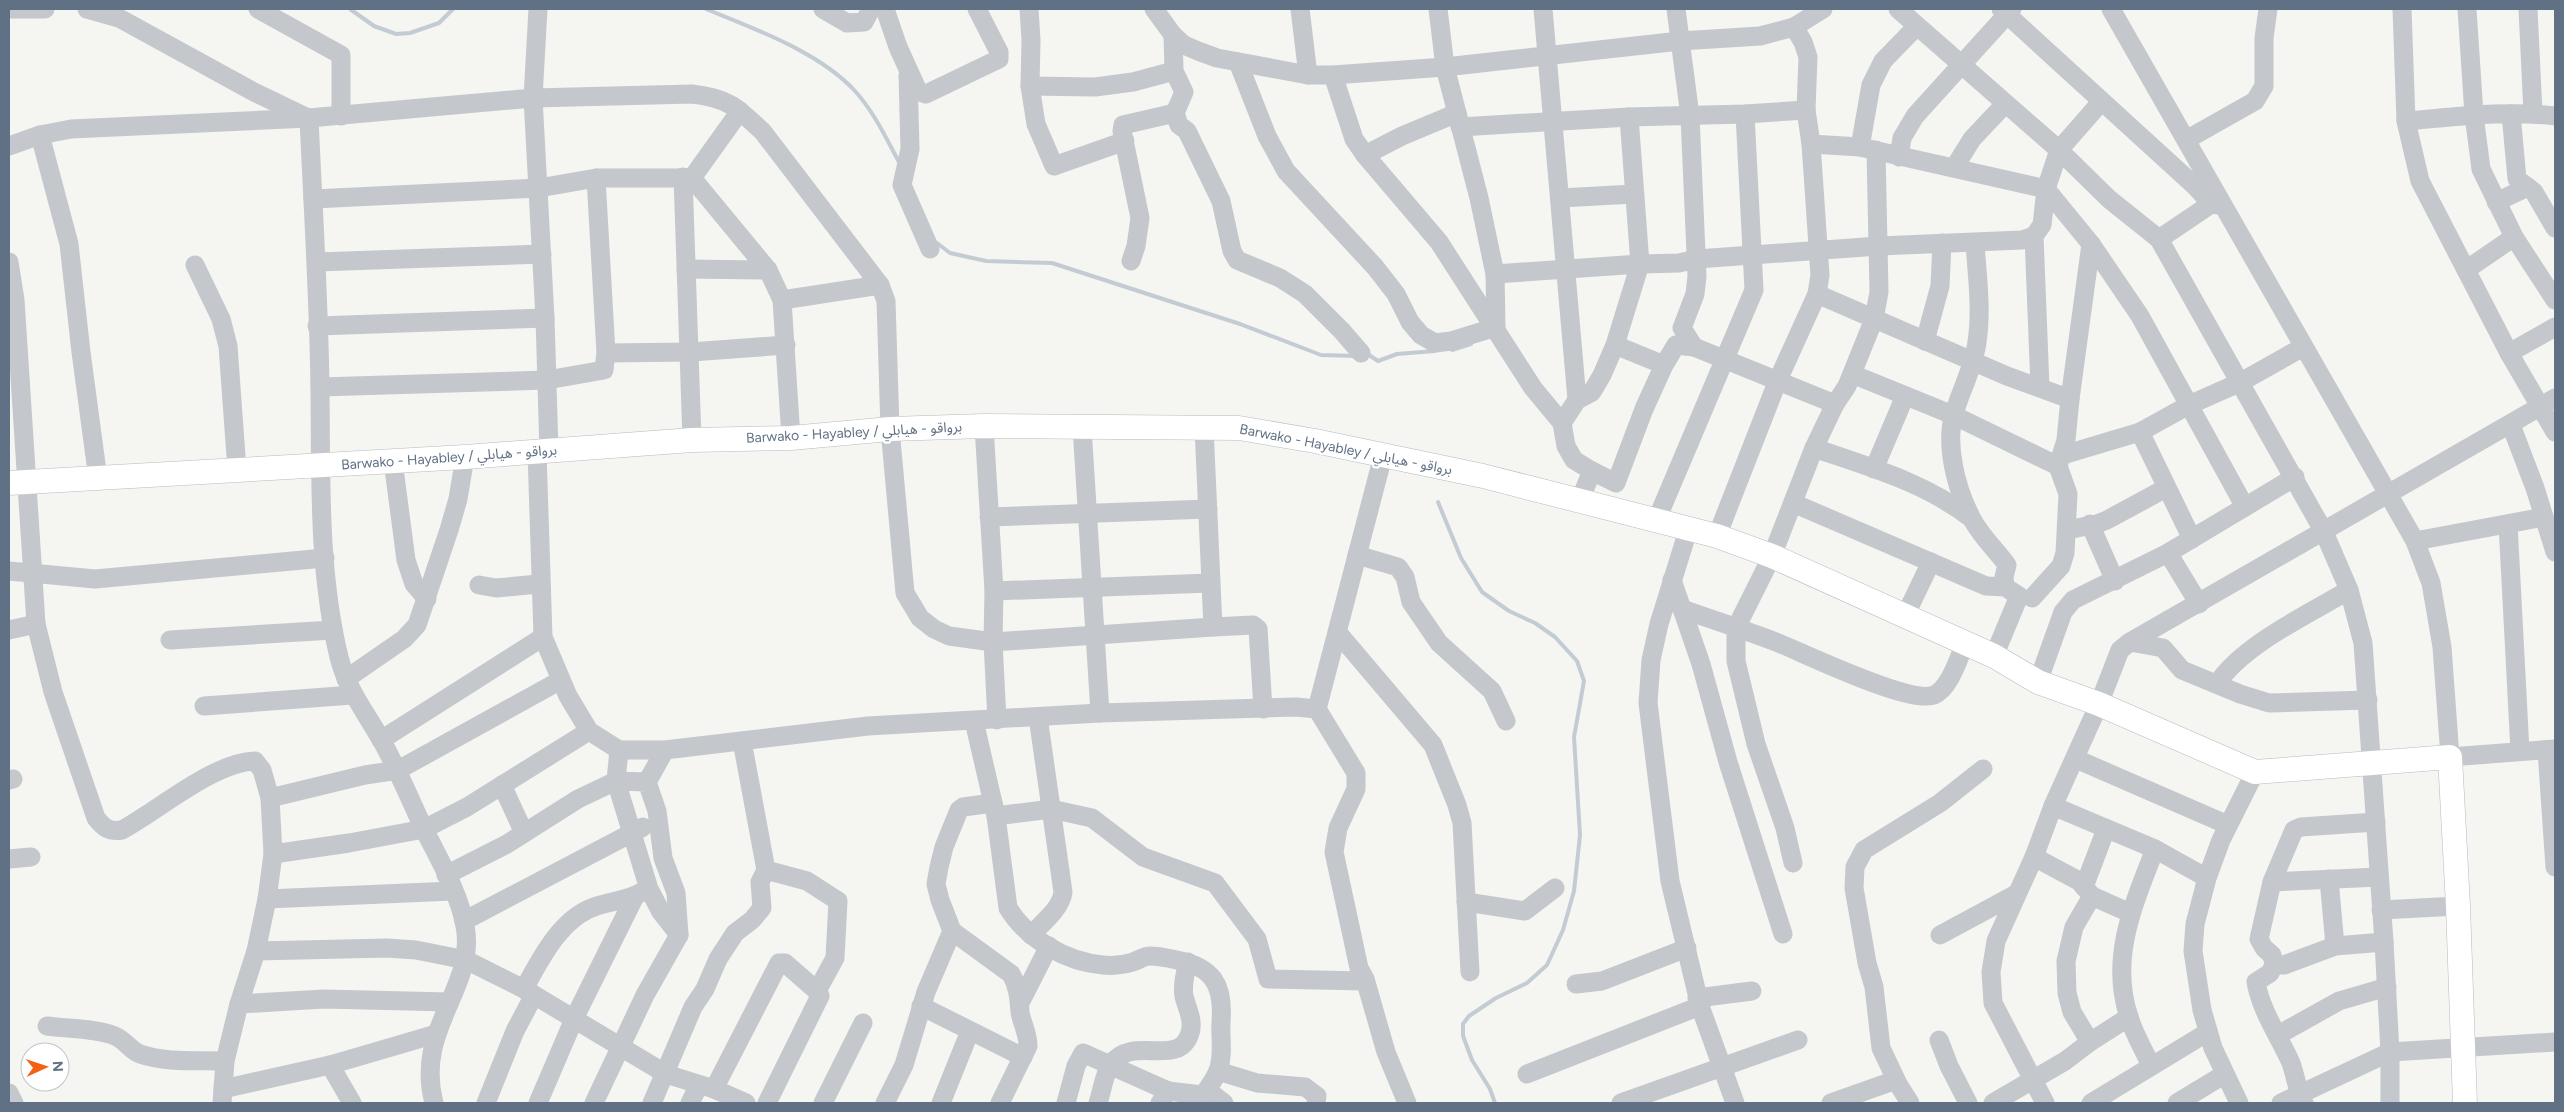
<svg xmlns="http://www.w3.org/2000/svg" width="2564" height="1112" viewBox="0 0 2564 1112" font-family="Figtree,'Noto Sans Arabic',sans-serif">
<rect width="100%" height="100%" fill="#f5f5f1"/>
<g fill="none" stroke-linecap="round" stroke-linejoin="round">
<g stroke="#c4ccd3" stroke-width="4">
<path d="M 350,9 L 374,26 L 396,34 L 410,33 L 439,23 L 453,9"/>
<path d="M 706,9 C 755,29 819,52 855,91 C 874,112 886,138 899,162"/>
<path d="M 937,243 L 950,253 L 986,261 L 1052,263 L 1240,324 L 1321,355 L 1357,356"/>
<path d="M 1452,350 L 1471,344"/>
<path d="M 1366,353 L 1378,361 L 1397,354 L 1435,351"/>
<path d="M 1438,502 L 1461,558 L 1482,592 L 1509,611 L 1535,623 L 1555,637 L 1577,661 L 1584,681 L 1574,737 L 1580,835 L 1574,891 L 1563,930 L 1547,965 L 1527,983 L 1496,998 L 1469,1016 L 1463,1024 L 1463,1036 L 1472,1060 L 1490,1089 L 1495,1103"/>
</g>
<g stroke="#b7babf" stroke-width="25">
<path id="major" d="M 9,483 L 465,457 L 692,440 L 791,438 L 890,429 L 984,426 L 1239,428 L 1315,441 L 1483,476 L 1717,536 L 1772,556 L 1994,656 L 2038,682 L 2099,704 L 2255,772 L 2450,757 L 2458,906 L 2465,1103"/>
</g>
<g stroke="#c4c7cb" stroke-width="19">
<path d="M 9,9 L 45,9"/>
<path d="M 87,9 L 119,18 L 252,91 L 306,117"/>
<path d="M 258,9 L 341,55 L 341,116"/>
<path d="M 538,9 L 533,98 L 545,318 L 549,451"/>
<path d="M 823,9 L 847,23 L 864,22 L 871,9"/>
<path d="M 885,9 L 898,47 L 918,91 L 926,94 L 999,59 L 999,52 L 977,9"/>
<path d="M 1029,9 L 1031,40 L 1030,86 L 1095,87 L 1133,82 L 1174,71"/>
<path d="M 1154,9 L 1173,35 L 1184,45 L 1198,51 L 1217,58 L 1308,75 L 1333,75 L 1445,67 L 1680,41 L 1760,36 L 1794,27 L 1823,9"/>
<path d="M 1300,9 L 1308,75"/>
<path d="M 1543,9 L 1577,400"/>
<path d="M 1676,9 L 1690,116 L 1697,276 L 1695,294 L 1682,328 L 1694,347 L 1835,404 L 1847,386 L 1874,319 L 1879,292 L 1876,150"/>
<path d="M 1898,9 L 2059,150 L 2109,199 L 2159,239 L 2324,532 L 2349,590 L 2363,643 L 2384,942 L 2390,1052 L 2390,1103"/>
<path d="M 2001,9 L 2196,187 L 2211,204 L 2220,205"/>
<path d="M 2111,9 L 2415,541 L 2431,583 L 2442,647 L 2450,757 L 2555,749"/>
<path d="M 2402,9 L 2406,121 L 2420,181 L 2509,353 L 2555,432"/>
<path d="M 2467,9 L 2474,115 L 2481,169 L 2514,237 L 2555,300"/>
<path d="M 2528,9 L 2533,113"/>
<path d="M 1173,35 L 1174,71 L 1184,92 L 1175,113 L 1179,125 L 1187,131 L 1221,201 L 1232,251 L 1237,260 L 1280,278 L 1305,294 L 1342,331 L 1361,353"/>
<path d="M 1238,62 L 1267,136 L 1286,171 L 1375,267 L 1396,294 L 1410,322 L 1421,335 L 1435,343 L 1451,341 L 1496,327 L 1495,274 L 1479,198 L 1445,67 L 1438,9"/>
<path d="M 908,75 L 910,149 L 902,185 L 930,249"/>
<path d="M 1333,75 L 1354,139 L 1365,155 L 1439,242 L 1533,388 L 1562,423 L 1566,446 L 1574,460 L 1592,471 L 1580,500"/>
<path d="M 1030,86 L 1036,124 L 1054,166 L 1125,141"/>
<path d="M 2511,114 L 2517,179 L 2534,192 L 2555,228"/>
<path d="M 1629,117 L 1640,264 L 1679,263 L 1697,259 L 1879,246 L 2022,240 L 2034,236 L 2042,225 L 2046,189 L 2059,150 L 2101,102"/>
<path d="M 309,118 C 313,209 319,300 320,390 C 321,478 318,571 339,657 C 347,690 367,714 383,743 C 399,772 411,802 425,831 C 440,861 459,893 465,926 C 477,988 414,1028 434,1103"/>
<path d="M 2406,121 C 2455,117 2506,110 2555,116"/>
<path d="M 1460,127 L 1629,117 L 1745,114 L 1806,110"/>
<path d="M 40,135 L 69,244 L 81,352 L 98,479"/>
<path d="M 2186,140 L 2255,101 L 2264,86 L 2264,38 L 2268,9"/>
<path d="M 1811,144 L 1860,147 L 2046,189 L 2091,244 L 2140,316 L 2245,507"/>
<path d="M 9,146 L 40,135 L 71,129 L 309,118 L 533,98 L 692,94 C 728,98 737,107 763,132 L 880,285 L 886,301 L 890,429 L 905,593 L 920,618 L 934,629 L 949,636 L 993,642 L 1213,627 L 1204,427"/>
<path d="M 1860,147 L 1871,85 L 1883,61 L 1917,26"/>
<path d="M 1365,155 L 1402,136 L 1457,113"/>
<path d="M 1899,157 L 1902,138 L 1915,116 L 2012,9"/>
<path d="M 1954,168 L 1972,139 L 2005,104"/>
<path d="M 683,177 L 692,440"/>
<path d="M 692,178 L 768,270 L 782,300 L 791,438"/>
<path d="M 692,178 L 740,111"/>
<path d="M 1560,198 L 1634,194"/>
<path d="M 313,199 L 539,188 L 596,178 L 692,178"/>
<path d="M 2496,202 L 2528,187"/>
<path d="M 2034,236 L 2040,387"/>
<path d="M 2159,239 L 2211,204"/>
<path d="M 1975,243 C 1977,275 1982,309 1977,342 C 1974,367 1961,389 1954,414 C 1945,445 1956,488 1971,517 C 1979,534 1996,550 2007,565 L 2004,577 L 2005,587"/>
<path d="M 1131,261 L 1136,246 L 1140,218 L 1122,131 L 1123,125 L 1175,113"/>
<path d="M 9,262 L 15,300 L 36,624 L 53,692 L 96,818 C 104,828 109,832 122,830 C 159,810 214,762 255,761 L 262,770 L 270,798 L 273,854 L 267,899 L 256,951 L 239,1004 L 225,1061 L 222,1103"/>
<path d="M 317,262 L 542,254"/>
<path d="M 195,265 L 221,319 L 228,346 L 237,470"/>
<path d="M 686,269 L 768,270"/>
<path d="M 2466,270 L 2514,237"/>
<path d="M 1495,274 L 1640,264 L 1615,345 L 1602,375 L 1592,392 L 1577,400 L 1562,423"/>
<path d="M 1817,294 L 2007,376 L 2070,399 L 2066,440 L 2058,466 L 1953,415 L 1852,374"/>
<path d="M 782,300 L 880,285"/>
<path d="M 317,326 L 545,318"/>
<path d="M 1925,341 L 1940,286 L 1942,243"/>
<path d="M 1615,345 L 1664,365"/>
<path d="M 606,353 L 691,352 L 786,345"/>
<path d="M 2509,353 L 2555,327"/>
<path d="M 320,387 L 547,380 L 604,370 L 606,353 L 596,178"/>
<path d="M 2070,399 L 2091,244"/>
<path d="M 2511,425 L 2535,488 L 2555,552"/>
<path d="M 984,426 L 994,591 L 993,642 L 997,720"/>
<path d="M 1082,427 L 1100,713"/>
<path d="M 2140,432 L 2192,539"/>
<path d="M 1814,448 C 1869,467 1924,482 1971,518"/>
<path d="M 537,452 L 543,637 L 568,696 L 589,731 L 619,750 L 665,750 L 868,726 L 1100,713 L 1296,707 L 1317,709 L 1383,456"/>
<path d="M 2063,455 L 2140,432 L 2189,405 L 2241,382 L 2303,347"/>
<path d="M 393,461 L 406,560 L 414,584 L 427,599"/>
<path d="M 1874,469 L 1905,396"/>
<path d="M 1592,471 L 1616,483 L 1644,409 L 1664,365 L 1676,345 L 1694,347"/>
<path d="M 1793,503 L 1986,586 L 2005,587 L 2019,596 L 1994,656"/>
<path d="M 989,517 L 1208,509"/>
<path d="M 1657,519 L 1754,290 L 1745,114"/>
<path d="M 2090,524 L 2115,581"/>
<path d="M 2508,524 L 2520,751"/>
<path d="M 1689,527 L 1659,624 L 1651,660 L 1648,703 L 1670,881 L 1700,1006 L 1735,1103"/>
<path d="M 2067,530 L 2097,524 L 2107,520 L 2166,488"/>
<path d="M 1717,536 L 1778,380 L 1817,294 L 1820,275 L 1811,144 L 1806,110 L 1808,57 L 1803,42 L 1794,27"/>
<path d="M 2415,541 L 2544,517"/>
<path d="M 2168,553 L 2199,604"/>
<path d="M 1357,555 L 1398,567 L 1405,577 L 1411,602 L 1439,643 L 1492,691 L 1506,721"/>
<path d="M 9,571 L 95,579 L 325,558"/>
<path d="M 1672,580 L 1701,664 L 1728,762 L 1783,934"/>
<path d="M 479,585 L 496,588 L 539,584"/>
<path d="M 994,591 L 1210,583"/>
<path d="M 2032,598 L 2061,566 L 2065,553 L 2068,494 L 2058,466"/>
<path d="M 1682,609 C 1713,620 1745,630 1776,642 C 1804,653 1910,705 1934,695 C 1950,688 1958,659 1965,644"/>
<path d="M 1905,616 L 1931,562"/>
<path d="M 1213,627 L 1253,625 L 1258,629 L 1263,709"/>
<path d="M 9,630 L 36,624"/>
<path d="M 1338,633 L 1433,745 L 1457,805 L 1462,823 L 1470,972"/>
<path d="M 170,640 L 333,630"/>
<path d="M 2130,642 L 2163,648 L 2182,670 L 2240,694 L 2269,703 L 2368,700"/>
<path d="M 346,679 L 404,639 L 417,625 L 449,530 L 458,499 L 465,457"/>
<path d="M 2038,682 L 2063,612 L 2073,600 L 2168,553 L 2295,477"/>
<path d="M 2217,684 C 2242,645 2309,614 2349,590"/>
<path d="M 204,706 L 353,695"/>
<path d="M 1317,709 L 1356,773 L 1356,789 L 1338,828 L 1334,852 L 1359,968 L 1365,979 L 1386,1052 L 1407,1103"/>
<path d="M 974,721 L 996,816 L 1008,908 C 1027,939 1066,962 1103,965 C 1112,966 1123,965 1133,962 C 1139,960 1144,956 1150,956 C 1159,956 1168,958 1177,960 C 1213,967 1224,985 1221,1022 C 1220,1038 1224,1055 1218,1071 C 1213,1083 1204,1092 1199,1103"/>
<path d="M 381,740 L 543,637"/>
<path d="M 742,741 L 766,870 L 807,881 L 838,901 L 835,958 L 817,991 L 820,996 L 767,1103"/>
<path d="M 2547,750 L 2555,867"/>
<path d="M 2076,759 L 2228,825"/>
<path d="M 9,780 L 13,779"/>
<path d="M 647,782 L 665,750"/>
<path d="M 502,785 L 524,833"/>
<path d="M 270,798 L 365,775 L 398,770 L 561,680"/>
<path d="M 993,803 L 963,807 L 959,810 L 944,847 L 939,867 L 936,884 L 940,900 L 952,931 L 1011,974 C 1018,986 1019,998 1020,1012 C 1022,1024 1028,1033 1028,1046 L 1000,1103"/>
<path d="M 2053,806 L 2155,849 L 2207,878"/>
<path d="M 996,816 L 1051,809 L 1092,818 L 1143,857 L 1215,883 L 1257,939 L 1268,979 L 1365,981"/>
<path d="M 273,854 L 349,843 L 424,829 L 467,807 L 589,731"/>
<path d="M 2034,857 L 2079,881 L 2092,896"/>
<path d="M 9,859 L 31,857"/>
<path d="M 1793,863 L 1785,828 L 1756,744 L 1736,661 L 1736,628 L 1772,556 L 1814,448 L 1835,404"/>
<path d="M 446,875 L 507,844 L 578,799 L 616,781 L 649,889 L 661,912 L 679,935"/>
<path d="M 2329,879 L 2335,946"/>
<path d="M 2272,882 L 2379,877"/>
<path d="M 2084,887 L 2106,829"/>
<path d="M 267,899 L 453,891"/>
<path d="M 1466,902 L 1525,911 L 1555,888"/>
<path d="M 2381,910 L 2458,906"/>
<path d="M 464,921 L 643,827"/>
<path d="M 1031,935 C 1043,922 1061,909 1063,892 L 1038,717"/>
<path d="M 1940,935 L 2016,894"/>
<path d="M 256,951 L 387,948 L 416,950 L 466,960 L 524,989 L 666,1074 L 714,1089 L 746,1103"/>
<path d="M 2274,965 L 2284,965 L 2335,946 L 2384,942"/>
<path d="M 1576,984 L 1602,981 L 1687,948"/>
<path d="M 524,989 C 540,960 560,919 594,907 C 610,901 627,901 642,892"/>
<path d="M 1697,998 L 1752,991"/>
<path d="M 1020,1003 L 1049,946"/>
<path d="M 239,1004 L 324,999 L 449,1002"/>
<path d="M 921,1006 L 1023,1057"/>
<path d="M 47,1026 C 68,1029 95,1028 115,1036 C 125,1040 130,1050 140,1054 C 166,1063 198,1060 225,1061"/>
<path d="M 2278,1035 L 2339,1001 L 2387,987"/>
<path d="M 1939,1040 L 1949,1066 L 1968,1103"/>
<path d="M 2090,1042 L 2072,1012 L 2067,993 L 2066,961 L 2074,927 L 2092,896 L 2130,913"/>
<path d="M 330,1065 L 352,1103"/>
<path d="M 2151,1066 C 2144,1050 2134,1034 2129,1017 C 2109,958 2134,903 2155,849"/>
<path d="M 1218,1071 L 1257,1083 L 1305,1087 L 1317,1096 L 1316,1103"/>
<path d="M 1527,1074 L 1700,1006"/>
<path d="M 223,1089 L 330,1065 L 436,1034"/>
<path d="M 714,1089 L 779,963 L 785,963 L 817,991"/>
<path d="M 1207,1090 L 1224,1103"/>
<path d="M 9,1093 L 14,1103"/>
<path d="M 486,1103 L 515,1031 L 534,995"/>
<path d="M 538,1103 L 574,1019 L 635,896"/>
<path d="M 594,1103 L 645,995 L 679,935 L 676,893 L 663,858 L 657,811 L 647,782 L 616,781 L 619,750"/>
<path d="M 652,1103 L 693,1007 L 705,989 L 718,959 L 735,933 L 752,920 L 762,908 L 760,882 L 766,870"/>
<path d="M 690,1103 L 699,1085"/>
<path d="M 823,1103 L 863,1023"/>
<path d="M 885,1103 L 904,1065 L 926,992 L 952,931"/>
<path d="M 941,1103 L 970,1031"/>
<path d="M 1066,1103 L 1076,1066 L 1083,1053 L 1168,1091"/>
<path d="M 1098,1103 C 1102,1091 1104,1074 1111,1064 C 1133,1034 1179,1069 1190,1033 C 1194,1020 1187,1009 1184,996 C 1182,985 1185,973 1188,962"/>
<path d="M 1160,1103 L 1168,1091 L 1202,1095"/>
<path d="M 1621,1103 L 1798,1040"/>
<path d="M 1831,1103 L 1896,1080"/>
<path d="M 1910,1103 L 1898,1084 L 1881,1048 L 1874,987 L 1867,963 L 1854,888 L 1855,867 L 1864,850 L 1940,803 L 1983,769"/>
<path d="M 1993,1103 L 2065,1061 L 2090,1042 L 2129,1017"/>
<path d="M 2045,1103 L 1993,1003 L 1991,972 L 1996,941 L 2034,857 L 2053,806 L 2099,704 L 2120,650 L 2130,642 L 2555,398"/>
<path d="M 2091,1103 L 2208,1032"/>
<path d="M 2177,1103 L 2225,1074"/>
<path d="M 2239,1103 L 2213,1048 L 2202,1010 L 2193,951 L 2195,924 L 2207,878 L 2221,840 L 2255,772"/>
<path d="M 2281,1103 L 2390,1052 L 2555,1042"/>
<path d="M 2304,1103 C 2297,1091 2296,1077 2291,1063 C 2279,1036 2261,1011 2256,982 L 2270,973 L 2274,965 L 2272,955 L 2264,948 L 2259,939 L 2272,882 L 2294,830 L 2301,827 L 2376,822"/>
</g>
<use href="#major" stroke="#fff" stroke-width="24"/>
</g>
<g text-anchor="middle" stroke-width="5" stroke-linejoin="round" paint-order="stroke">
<g font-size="14" fill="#617185" stroke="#fff">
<text transform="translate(854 432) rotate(-3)" y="5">Barwako - Hayabley / برواقو - هيابلي</text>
<text transform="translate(1346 449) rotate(11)" y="5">Barwako - Hayabley / برواقو - هيابلي</text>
<text transform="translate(449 457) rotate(-4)" y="5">Barwako - Hayabley / برواقو - هيابلي</text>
</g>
</g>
<rect width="2564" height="1112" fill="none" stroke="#617185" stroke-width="20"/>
<g transform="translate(45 1067) rotate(87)"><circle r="24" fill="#ffffff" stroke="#c0c6ce"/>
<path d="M0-4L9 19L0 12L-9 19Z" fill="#f36213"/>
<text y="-8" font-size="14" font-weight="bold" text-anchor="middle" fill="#617185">N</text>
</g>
</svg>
